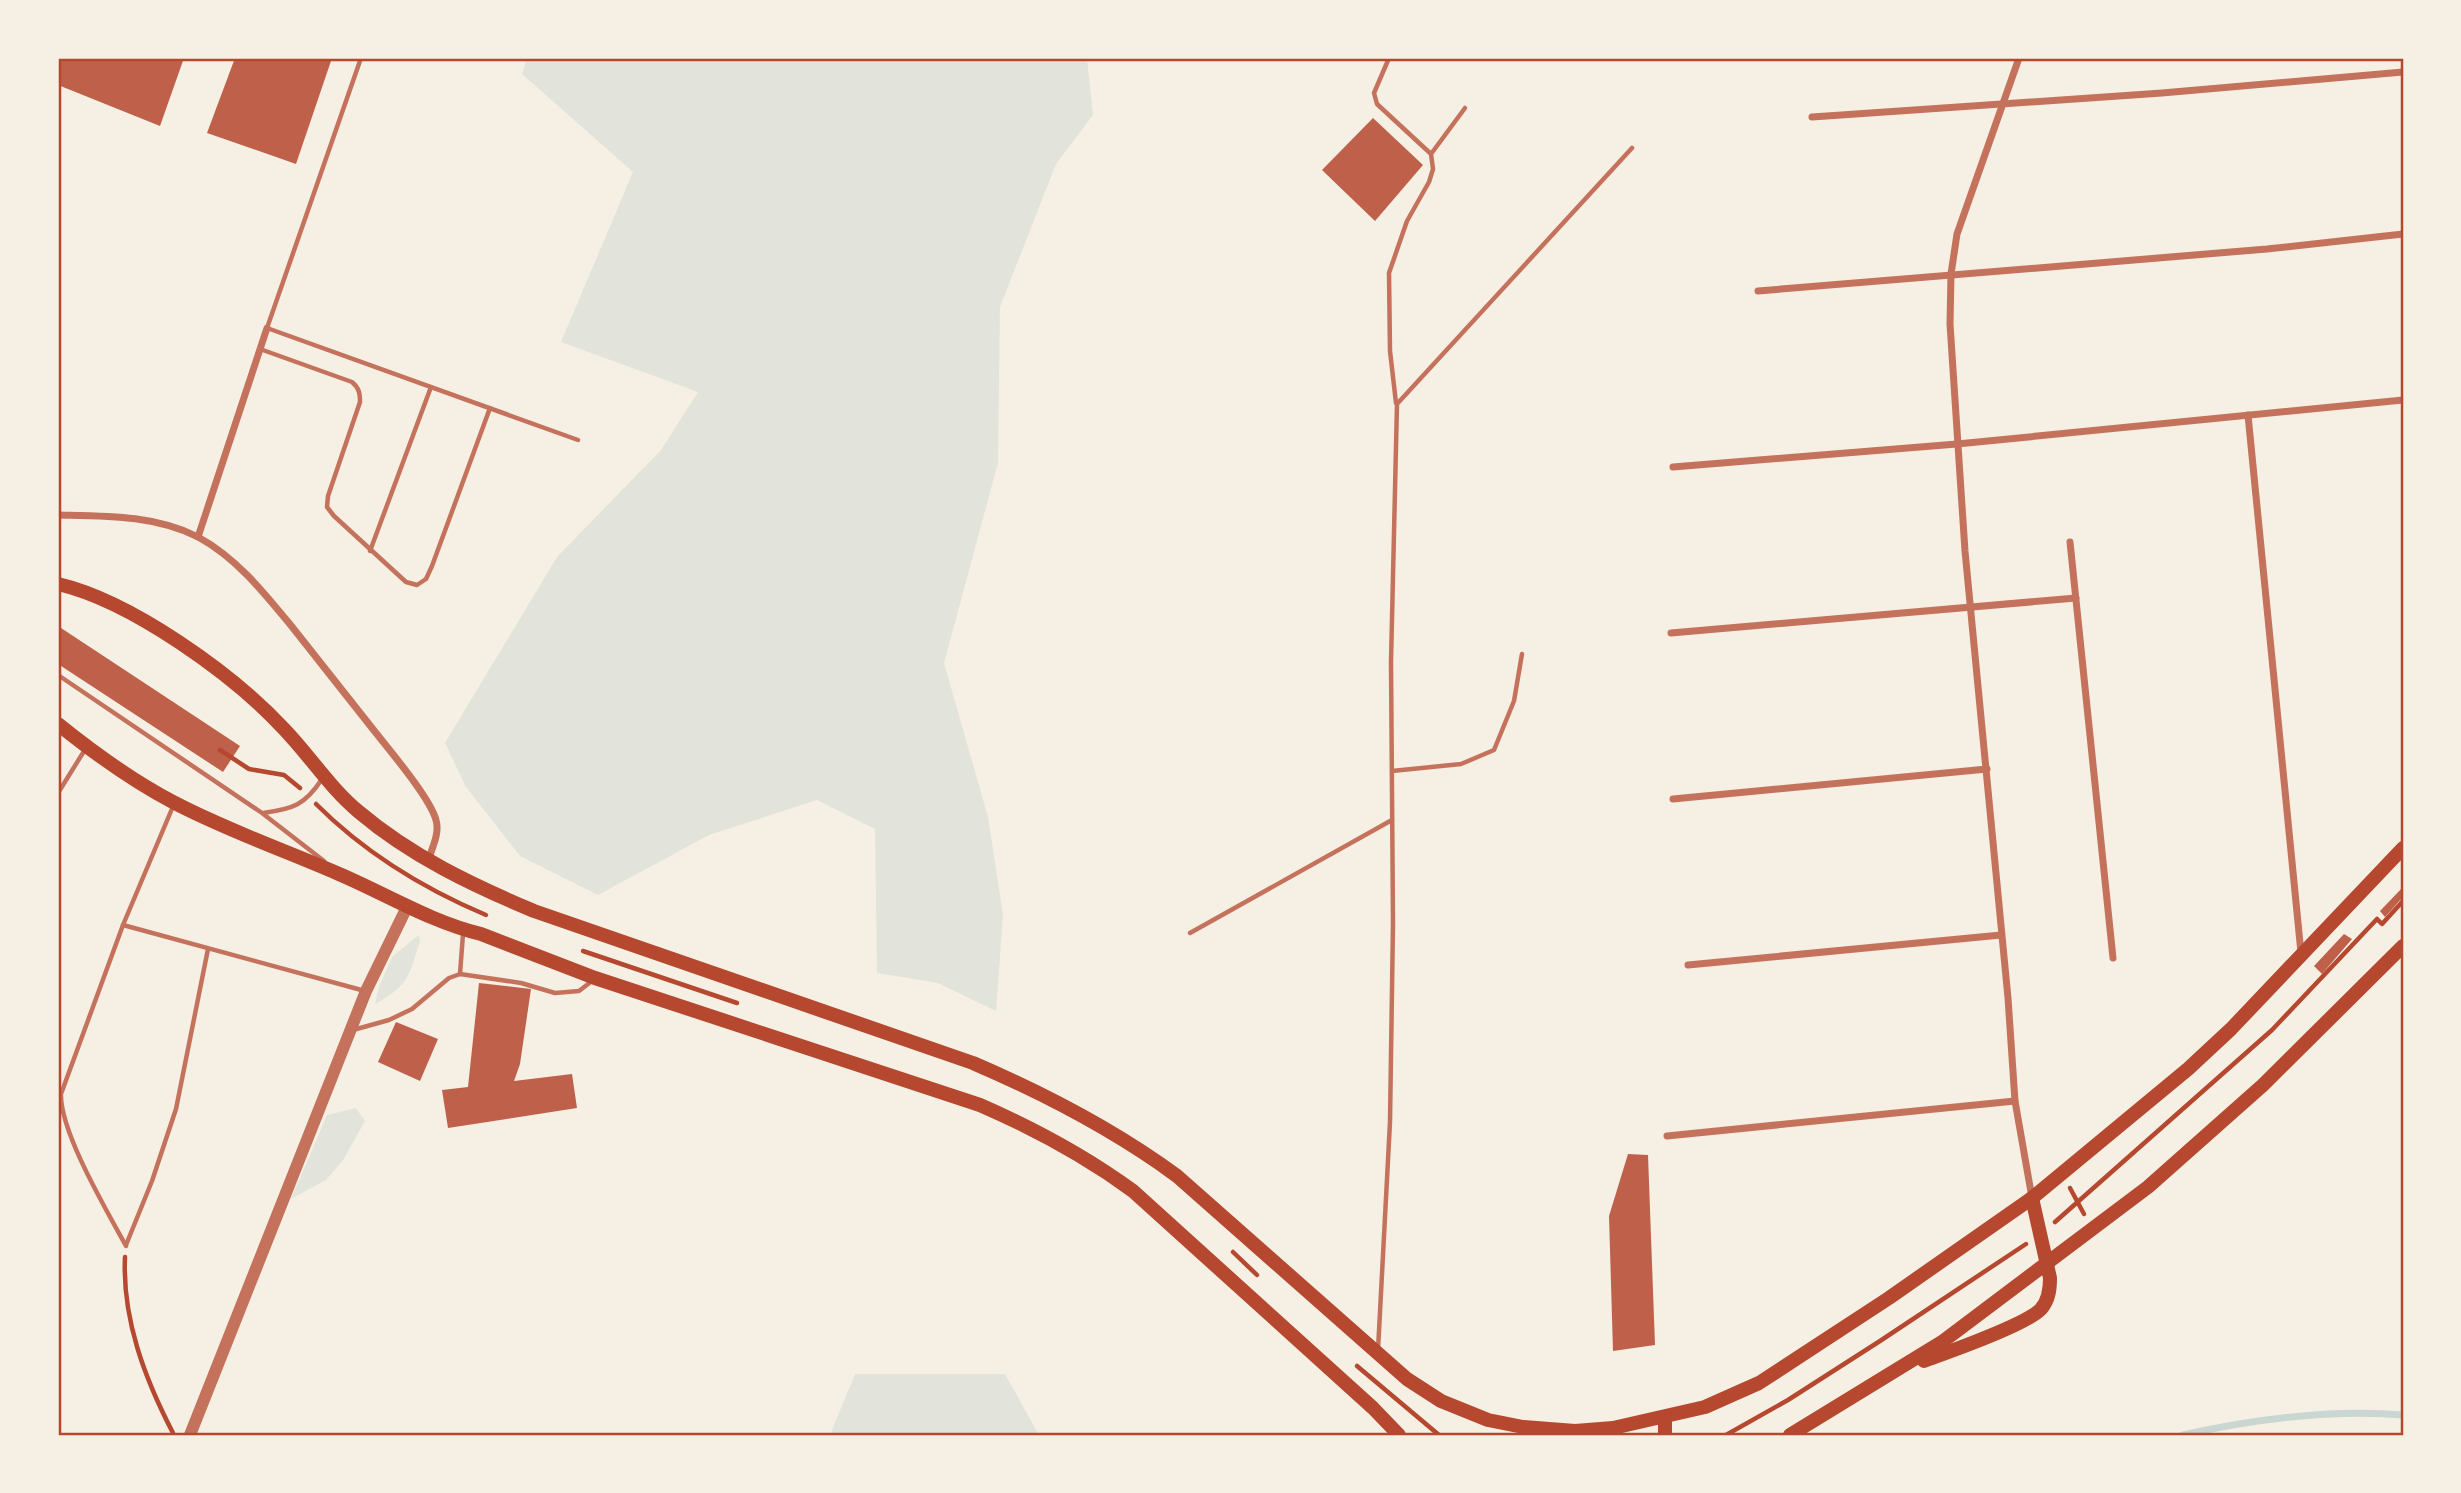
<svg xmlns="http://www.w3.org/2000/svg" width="2461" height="1493" viewBox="0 0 2461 1493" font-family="'Playfair Display',serif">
<rect width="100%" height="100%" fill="#f6efe4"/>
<g fill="#e2e4dc">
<path d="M 527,58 L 1087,58 L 1093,115 L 1056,164 L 1000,307 L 998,463 L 944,663 L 988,817 L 1003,915 L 996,1011 L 938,983 L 877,973 L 875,829 L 817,800 L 709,835 L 598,895 L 520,856 L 466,787 L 445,743 L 557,557 L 661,450 L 698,392 L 561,342 L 633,172 L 522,74 Z"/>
<path d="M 419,935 L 420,941 C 408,978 410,984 375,1004 L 379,987 L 392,957 Z"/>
<path d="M 356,1108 L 365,1121 L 343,1160 L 326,1180 L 291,1199 L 327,1115 Z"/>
<path d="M 855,1374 L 1005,1374 L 1039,1435 L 830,1435 Z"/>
</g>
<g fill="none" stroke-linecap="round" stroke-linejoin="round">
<path stroke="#c9d6d2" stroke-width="7" d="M 2183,1435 C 2255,1419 2330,1409 2403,1415"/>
</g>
<g fill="#bf614a">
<path d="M 58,58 L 184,58 L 160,126 L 58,85 Z"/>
<path d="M 235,58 L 332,58 L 296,164 L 207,133 Z"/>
<path d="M 1373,118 L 1423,165 L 1375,221 L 1322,170 Z"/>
<path d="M 58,626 L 240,746 L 223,772 L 58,664 Z"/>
<path d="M 2403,887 L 2403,897 L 2385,917 L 2380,911 Z"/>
<path d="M 2344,934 L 2352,939 L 2322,974 L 2314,966 Z"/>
<path d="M 479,983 L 531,989 L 520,1064 L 514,1081 L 572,1074 L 577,1108 L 448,1128 L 442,1090 L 468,1087 Z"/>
<path d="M 396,1022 L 438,1039 L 420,1081 L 378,1062 Z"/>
<path d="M 1628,1154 L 1648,1155 L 1655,1345 L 1613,1351 L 1609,1216 Z"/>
</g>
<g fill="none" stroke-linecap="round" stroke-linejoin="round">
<g stroke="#b5482f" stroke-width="4.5">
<path d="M 220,750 L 249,769 L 284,775 L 300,788"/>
<path d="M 316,804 C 365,853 422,888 486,915"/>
<path d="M 583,951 L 737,1003"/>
<path d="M 2070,1188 L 2084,1214"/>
<path d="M 2055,1222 L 2272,1030 L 2377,919 L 2382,924 L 2403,901"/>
<path d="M 1233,1252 L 1257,1275"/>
<path d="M 125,1257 C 122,1319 145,1379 173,1433"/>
<path d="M 1357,1366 L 1439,1435"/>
<path d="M 1726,1435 L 1788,1400 L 1880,1341 L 2026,1244"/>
</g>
<g stroke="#c5725c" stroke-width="4.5">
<path d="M 361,58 L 267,328 L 578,440"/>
<path d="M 1389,58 L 1374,93 L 1377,104 L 1431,154 L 1433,169 L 1429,182 L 1407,221 L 1389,273 L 1390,351 L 1396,403"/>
<path d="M 1431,154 L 1465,108"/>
<path d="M 260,349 L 352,382 C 359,388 360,393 360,402 L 328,496 L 327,507 L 334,516 L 406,582 L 417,585 L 426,579 L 432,566 L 490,408"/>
<path d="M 370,551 L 431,387"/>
<path d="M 58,675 L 262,813 L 324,861"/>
<path d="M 1392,771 L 1461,764 L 1494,750 L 1514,701 L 1522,654"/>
<path d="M 58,793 L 86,748"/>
<path d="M 263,813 C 293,809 305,805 322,779"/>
<path d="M 123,925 L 365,991"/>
<path d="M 1190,933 L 1392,820"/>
<path d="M 460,974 L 463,934"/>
<path d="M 353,1030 L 389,1020 L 412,1009 L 449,978 L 460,974 L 521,983 L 555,993 L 579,991 L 592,981"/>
<path d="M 126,1245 L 152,1181 L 176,1109 L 208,949"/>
<path d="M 126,1246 C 107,1211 60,1132 61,1094 L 123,925 L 174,804"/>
<path d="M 1378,1350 L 1390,1122 L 1393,923 L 1391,662 L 1397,404 L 1632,148"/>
</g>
<g stroke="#c5725c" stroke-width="7">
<path d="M 2019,58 L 1957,234 L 1951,274 L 1950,324 L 1965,551 L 2008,998 L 2015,1101 L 2032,1198"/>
<path d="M 1812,117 L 2162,93 L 2403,72"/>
<path d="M 1758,291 L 2267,249 L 2403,234"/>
<path d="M 2248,415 L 2301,953"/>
<path d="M 1673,467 L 1957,444 L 2403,400"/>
<path d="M 58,515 C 105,516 155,515 198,537 C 237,558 266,595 293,628 C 321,663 348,698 376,733 C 391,752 430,798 436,820 C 440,833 432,848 428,861"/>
<path d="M 198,537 L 267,328"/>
<path d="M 2070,542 L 2113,958"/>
<path d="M 1671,633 L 2076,598"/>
<path d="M 1673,799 L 1987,769"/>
<path d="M 1688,965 L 2001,935"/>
<path d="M 1667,1136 L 2015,1101"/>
</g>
<path stroke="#c5725c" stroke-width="12" d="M 190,1435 L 366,991 L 407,907"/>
<g stroke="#b5482f" stroke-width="14">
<path d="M 58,584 C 131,601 233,674 284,729 C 310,756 330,788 359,812 C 411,856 472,885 534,911 L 973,1063 C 1045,1094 1113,1129 1177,1176 L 1407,1379 L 1441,1401 L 1488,1420 L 1523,1427 L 1575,1431 L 1613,1428 L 1705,1407 L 1759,1383 L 1889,1298 L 2032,1198 L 2188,1069 L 2231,1029 L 2403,848"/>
<path d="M 58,724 C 94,753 131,780 173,802 C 226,830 284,850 339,874 C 386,894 431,922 481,934 L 595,978 L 980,1105 C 1035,1129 1085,1156 1133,1191 L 1373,1408 L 1399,1435"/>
<path d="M 1924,1361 C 1948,1352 2026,1325 2041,1309 C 2049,1300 2050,1289 2050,1278 L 2032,1198"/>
<path d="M 1665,1435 L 1665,1417"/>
<path d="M 1790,1435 L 1942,1342 L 2148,1187 L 2263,1085 L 2403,946"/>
</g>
</g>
<rect width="2461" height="1493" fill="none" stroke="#f6efe4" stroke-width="119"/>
<rect x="60" y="60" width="2342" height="1374" fill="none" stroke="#b5482f" stroke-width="2.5"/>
</svg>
